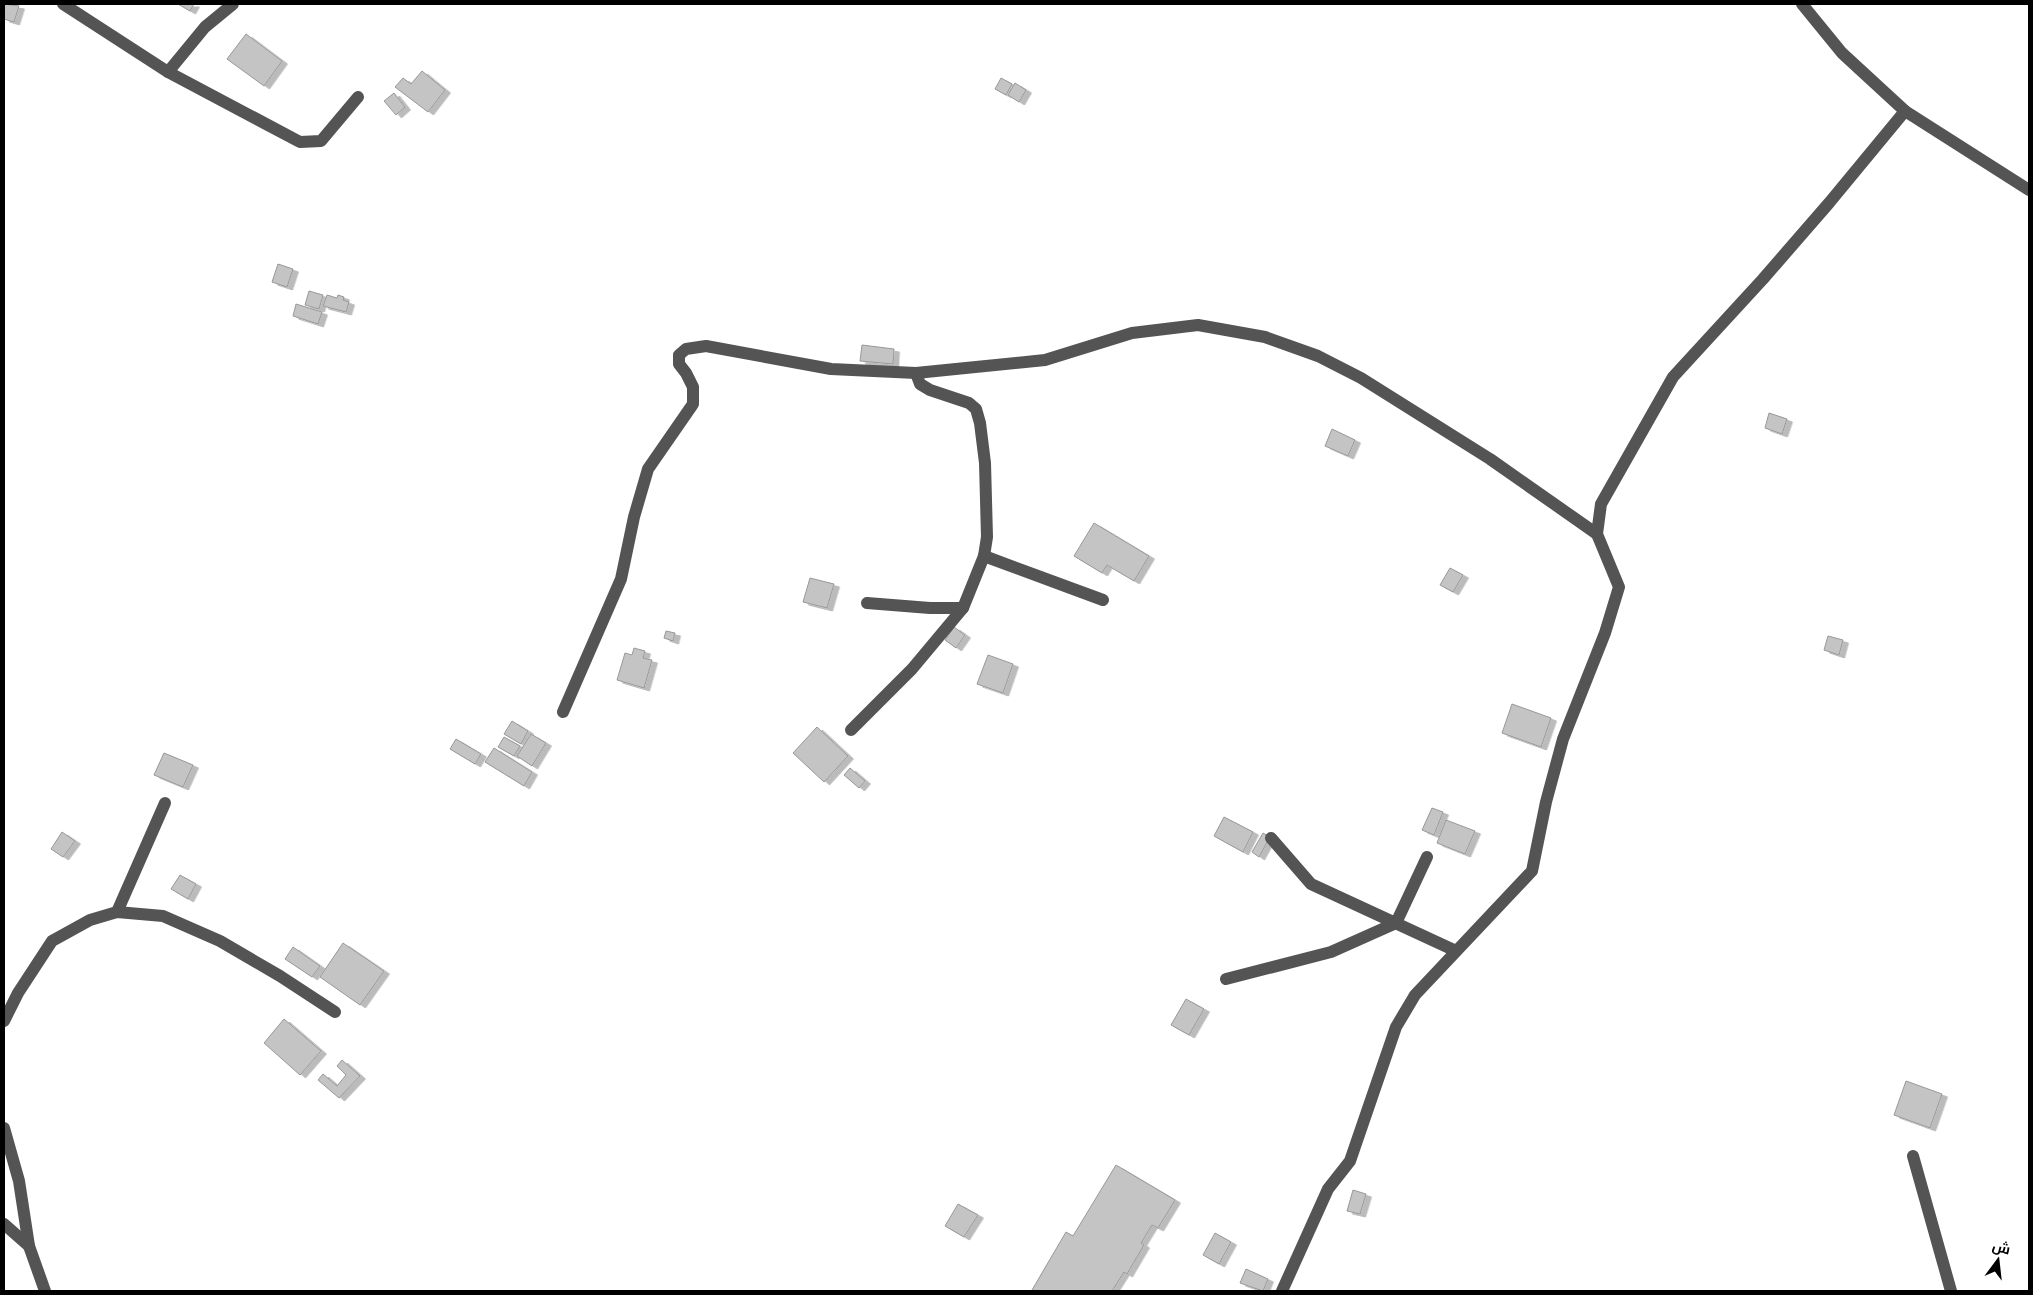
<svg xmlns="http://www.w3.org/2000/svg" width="2033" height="1295" viewBox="0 0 2033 1295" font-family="Ubuntu,Cairo,sans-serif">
<defs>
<filter id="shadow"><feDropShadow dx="5.5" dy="3" stdDeviation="0" flood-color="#0004"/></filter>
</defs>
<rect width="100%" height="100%" fill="#fff"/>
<g fill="#c4c4c4" stroke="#989898" filter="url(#shadow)">
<path d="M 4,4 L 19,6 L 14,22 L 4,19 Z"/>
<path d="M 178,4 L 194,4 L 190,11 Z"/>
<path d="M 246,34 L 282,61 L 264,86 L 227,59 Z"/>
<path d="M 422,71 L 445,90 L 428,112 L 395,87 L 403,78 L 411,84 Z"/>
<path d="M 1001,78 L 1012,84 L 1006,95 L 995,89 Z"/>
<path d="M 1015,83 L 1026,90 L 1019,102 L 1008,95 Z"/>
<path d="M 394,93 L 405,107 L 396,115 L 384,101 Z"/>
<path d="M 278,264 L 293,269 L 287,287 L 272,282 Z"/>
<path d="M 309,291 L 323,295 L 319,309 L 305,305 Z"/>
<path d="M 327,295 L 337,298 L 338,295 L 344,297 L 343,300 L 349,302 L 346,312 L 323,306 Z"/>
<path d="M 296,304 L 322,312 L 318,324 L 293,316 Z"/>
<path d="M 862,345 L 894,349 L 893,364 L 860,361 Z"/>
<path d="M 1769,413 L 1787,419 L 1782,434 L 1765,428 Z"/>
<path d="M 1332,429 L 1355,440 L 1348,456 L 1325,446 Z"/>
<path d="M 1094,523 L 1149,556 L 1134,581 L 1107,565 L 1102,573 L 1074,556 Z"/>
<path d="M 1450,568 L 1463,575 L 1453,592 L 1440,585 Z"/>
<path d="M 810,578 L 834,584 L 827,608 L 803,602 Z"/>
<path d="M 954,627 L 965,635 L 956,648 L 945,640 Z"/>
<path d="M 666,631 L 675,633 L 673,641 L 664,638 Z"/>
<path d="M 1828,636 L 1843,640 L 1839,655 L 1824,650 Z"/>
<path d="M 634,648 L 645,651 L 643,658 L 652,660 L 644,688 L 617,680 L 625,653 L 632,655 Z"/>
<path d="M 988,655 L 1013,664 L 1003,693 L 977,684 Z"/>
<path d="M 1512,704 L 1551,718 L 1541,747 L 1502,733 Z"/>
<path d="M 512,721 L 528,731 L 521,744 L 504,734 Z"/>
<path d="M 817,727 L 848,756 L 824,782 L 793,753 Z"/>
<path d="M 531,734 L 546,743 L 532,766 L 517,756 Z"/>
<path d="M 504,737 L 520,746 L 514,756 L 498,747 Z"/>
<path d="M 456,739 L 481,754 L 475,764 L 450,749 Z"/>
<path d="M 494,748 L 532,772 L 524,786 L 485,762 Z"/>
<path d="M 164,753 L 193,765 L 183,787 L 154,775 Z"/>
<path d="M 850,768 L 865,781 L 859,788 L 844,775 Z"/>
<path d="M 1432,808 L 1443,812 L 1434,835 L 1422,830 Z"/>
<path d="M 1224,817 L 1253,832 L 1243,852 L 1214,836 Z"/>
<path d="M 1446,820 L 1475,831 L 1465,854 L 1437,843 Z"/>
<path d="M 62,832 L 75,841 L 63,857 L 51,849 Z"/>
<path d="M 1263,833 L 1270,837 L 1259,857 L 1252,852 Z"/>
<path d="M 180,875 L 196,884 L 188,899 L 171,889 Z"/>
<path d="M 343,943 L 384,971 L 360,1005 L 320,977 Z"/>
<path d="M 293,947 L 320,966 L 312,977 L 285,959 Z"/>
<path d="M 1186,999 L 1204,1009 L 1189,1035 L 1171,1025 Z"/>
<path d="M 284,1019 L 321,1051 L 300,1075 L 264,1043 Z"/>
<path d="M 342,1060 L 360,1076 L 339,1098 L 318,1080 L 323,1074 L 337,1086 L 346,1075 L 337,1066 Z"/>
<path d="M 1906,1081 L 1942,1094 L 1930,1128 L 1894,1115 Z"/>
<path d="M 1116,1165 L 1175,1200 L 1158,1228 L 1152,1225 L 1141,1243 L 1144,1245 L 1127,1274 L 1124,1272 L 1112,1291 L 1035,1291 L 1032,1290 L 1066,1232 L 1073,1236 Z"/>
<path d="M 1353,1190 L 1366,1194 L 1360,1214 L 1347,1211 Z"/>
<path d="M 958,1204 L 978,1215 L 964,1237 L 945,1226 Z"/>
<path d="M 1215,1233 L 1231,1242 L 1219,1264 L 1203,1255 Z"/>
<path d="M 1246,1269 L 1268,1279 L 1263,1291 L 1240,1283 Z"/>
</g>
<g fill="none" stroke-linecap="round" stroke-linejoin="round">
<g stroke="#545454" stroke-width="12">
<path d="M 63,4 L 168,72 L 205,27 L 233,4"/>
<path d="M 1802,4 L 1842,53 L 1905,111 L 2029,190"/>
<path d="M 168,72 L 300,142 L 321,141 L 358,97"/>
<path d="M 984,556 L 1103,600"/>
<path d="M 867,603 L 930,608 L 963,608"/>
<path d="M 563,712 L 621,579 L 634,517 L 648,469 L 693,404 L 693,387 L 686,373 L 679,364 L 679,355 L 686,349 L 706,346 L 831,369 L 916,373 L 1045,360 L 1132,333 L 1198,325 L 1265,337 L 1318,356 L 1361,378 L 1490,459 L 1597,534"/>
<path d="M 851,730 L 912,669 L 963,608 L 984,556 L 987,537 L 985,463 L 980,423 L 976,409 L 969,403 L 930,390 L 920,384 L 916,373"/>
<path d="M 1271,838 L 1311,884 L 1456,951"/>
<path d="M 117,912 L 165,803"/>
<path d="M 1226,979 L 1331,952 L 1396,923 L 1427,857"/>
<path d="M 4,1021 L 18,993 L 52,941 L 90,920 L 117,912 L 163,916 L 220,941 L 280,976 L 335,1012"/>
<path d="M 4,1128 L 19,1181 L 29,1246 L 45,1291"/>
<path d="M 1913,1156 L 1951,1291"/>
<path d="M 4,1224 L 29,1246"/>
<path d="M 1282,1291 L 1328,1189 L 1350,1161 L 1396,1027 L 1415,995 L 1532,871 L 1546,802 L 1563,739 L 1605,633 L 1619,587 L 1597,534 L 1601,504 L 1673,377 L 1763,279 L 1829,203 L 1905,111"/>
</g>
</g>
<rect width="2033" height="1295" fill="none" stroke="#000000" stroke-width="10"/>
<g transform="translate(1998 1260) rotate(15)" stroke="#ffffff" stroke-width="4" paint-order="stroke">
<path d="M0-4L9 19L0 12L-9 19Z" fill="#000000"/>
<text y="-8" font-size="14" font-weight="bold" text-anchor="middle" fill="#000000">ش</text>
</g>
</svg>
